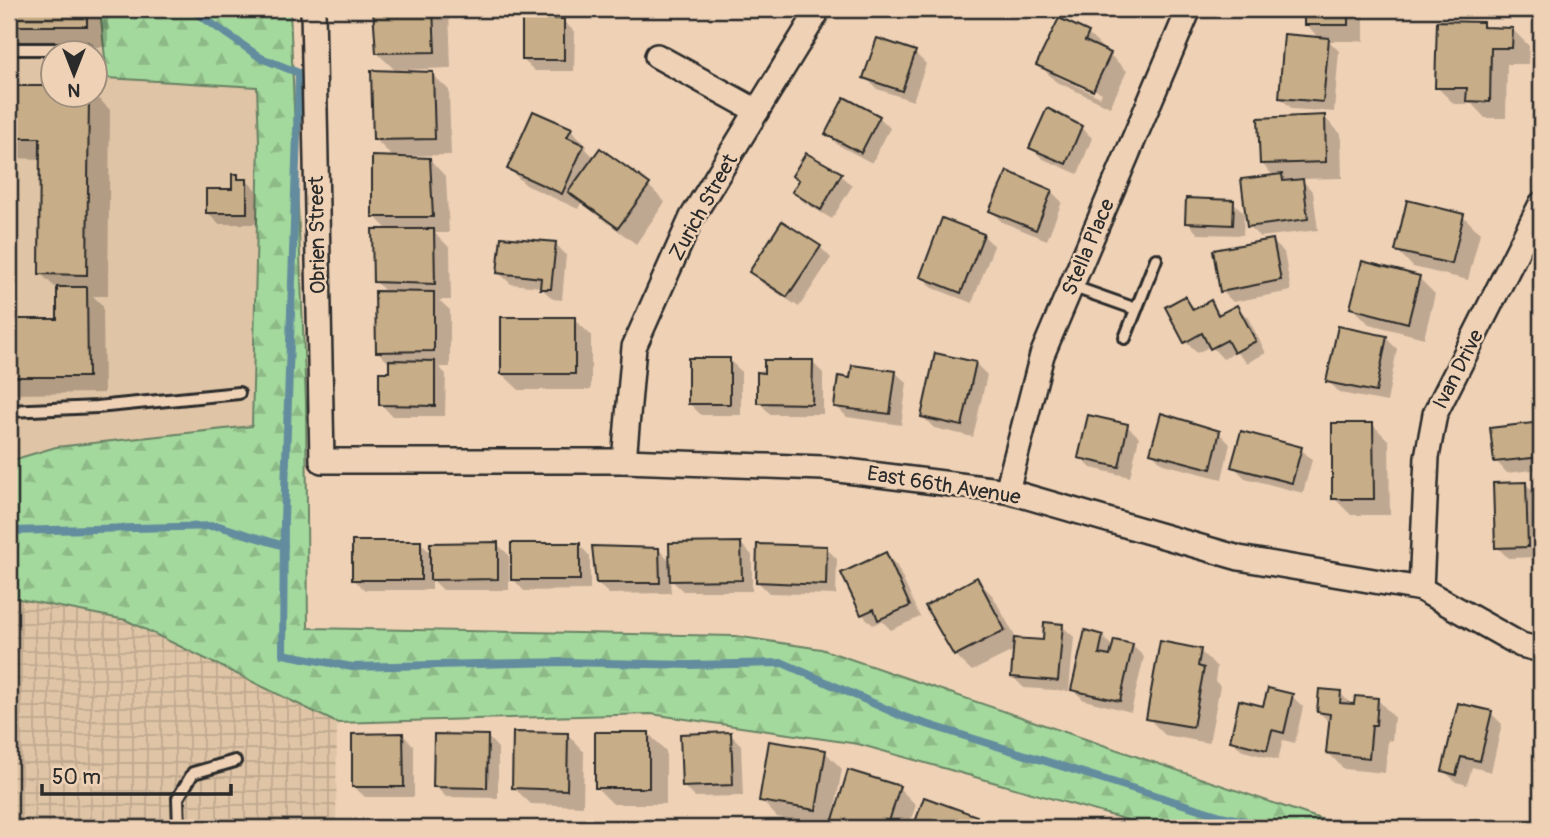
<svg xmlns="http://www.w3.org/2000/svg" width="1550" height="837" viewBox="0 0 1550 837" font-family="Pangolin,sans-serif">
<defs>
<pattern id="industrial-grid" width="8" height="8" patternUnits="userSpaceOnUse" patternTransform="scale(1.75)"><rect width="8" height="8" fill="#dfc4a6"/><path d="M0 4h8M4 0v8" fill="none" stroke="#c0a98f"/></pattern>
<pattern id="forest-firs" width="22" height="20" patternUnits="userSpaceOnUse" patternTransform="scale(1.75)"><rect width="22" height="20" fill="#a4d99d"/><path d="M5 1l3.5 6h-7zM16 11l3.5 6h-7z" fill="#8dba87"/></pattern>
</defs>
<rect width="100%" height="100%" fill="#efd2b6"/>
<filter id="ink" filterUnits="userSpaceOnUse"><feTurbulence type="fractalNoise" baseFrequency=".0143" numOctaves="2"/><feDisplacementMap in="SourceGraphic" scale="14" xChannelSelector="R" yChannelSelector="G"/><feConvolveMatrix kernelMatrix="1 2 1 2 8 2 1 2 1" color-interpolation-filters="sRGB"/></filter>
<g filter="url(#ink)">
<path fill="#dfc4a6" fill-rule="evenodd" d="M 9,9 L 278,9 L 287,458 L 9,456 ZM 52,52 L 94,52 L 94,94 L 52,94 Z"/>
<path fill="url(#industrial-grid)" d="M 9,597 L 126,620 L 337,723 L 336,828 L 9,828 Z"/>
<path fill="url(#forest-firs)" stroke="#688264" stroke-width="2" d="M 100,9 L 290,9 L 306,402 L 308,628 L 735,636 L 821,649 L 1341,826 L 1511,826 L 1541,828 L 1156,828 L 858,744 L 651,714 L 337,723 L 126,620 L 9,597 L 9,461 L 56,447 L 252,426 L 259,141 L 257,87 L 107,78 Z"/>
<g fill="#0003" fill-rule="evenodd">
<rect x="9" y="9" width="99" height="38"/>
<path d="M 374,9 L 449,9 L 451,68 L 395,70 L 377,53 Z"/>
<path d="M 550,9 L 575,9 L 573,16 Z"/>
<path d="M 899,9 L 949,9 L 949,19 L 909,19 Z"/>
<path d="M 1076,9 L 1104,9 L 1103,14 Z"/>
<path d="M 1306,9 L 1364,9 L 1364,41 L 1329,41 L 1339,51 L 1334,112 L 1292,109 L 1280,97 L 1320,39 L 1306,24 Z"/>
<path d="M 1436,9 L 1470,9 L 1470,12 L 1439,12 Z"/>
<path d="M 1059,20 L 1088,34 L 1127,71 L 1110,107 L 1055,81 L 1039,64 ZM 1056,72 L 1102,93 L 1100,97 L 1056,76 Z"/>
<path d="M 563,21 L 575,32 L 574,71 L 535,71 L 523,60 Z"/>
<path d="M 1482,23 L 1488,29 L 1512,29 L 1529,46 L 1528,64 L 1507,64 L 1506,118 L 1485,118 L 1472,104 L 1454,104 L 1437,87 Z"/>
<path d="M 915,53 L 926,64 L 913,101 L 877,89 L 865,77 Z"/>
<path d="M 432,74 L 449,90 L 451,155 L 397,156 L 397,159 L 430,160 L 446,177 L 449,233 L 435,233 L 450,248 L 451,300 L 439,300 L 450,310 L 450,367 L 439,367 L 446,374 L 445,416 L 392,416 L 381,404 L 391,374 L 391,365 L 377,351 L 387,293 L 375,281 L 389,231 L 374,216 L 395,159 L 375,139 Z"/>
<path d="M 9,87 L 52,88 L 52,94 L 94,94 L 110,110 L 108,296 L 93,296 L 103,306 L 104,393 L 9,394 L 9,321 L 59,321 L 59,291 L 41,274 L 42,159 L 9,158 Z"/>
<path d="M 879,117 L 890,128 L 872,163 L 838,145 L 827,134 Z"/>
<path d="M 1324,117 L 1341,134 L 1342,178 L 1301,179 L 1313,192 L 1318,230 L 1260,237 L 1248,226 L 1275,177 L 1261,163 Z"/>
<path d="M 1081,127 L 1092,138 L 1078,174 L 1043,159 L 1031,148 Z"/>
<path d="M 571,130 L 587,146 L 586,149 L 595,158 L 649,186 L 665,202 L 636,244 L 581,203 L 578,209 L 526,185 L 509,169 Z"/>
<path d="M 840,175 L 852,186 L 832,219 L 805,203 L 794,192 L 800,182 L 794,176 Z"/>
<path d="M 237,176 L 242,181 L 247,181 L 258,192 L 258,224 L 219,224 L 208,213 L 233,191 Z"/>
<path d="M 1051,191 L 1062,202 L 1047,240 L 1002,222 L 991,211 Z"/>
<path d="M 1233,202 L 1244,213 L 1243,235 L 1198,234 L 1187,222 Z"/>
<path d="M 1463,216 L 1480,233 L 1468,280 L 1413,267 L 1397,250 Z"/>
<path d="M 983,235 L 994,246 L 972,303 L 933,288 L 922,277 Z"/>
<path d="M 1272,241 L 1284,252 L 1291,291 L 1233,302 L 1222,291 Z"/>
<path d="M 555,243 L 566,255 L 562,300 L 553,299 L 540,287 L 511,284 L 499,273 Z"/>
<path d="M 820,247 L 831,258 L 799,307 L 762,283 L 751,272 Z"/>
<path d="M 1419,278 L 1435,294 L 1424,338 L 1369,324 L 1352,307 Z"/>
<path d="M 1185,298 L 1197,310 L 1210,303 L 1222,315 L 1237,307 L 1248,318 L 1266,353 L 1247,363 L 1236,352 L 1223,359 L 1211,346 L 1197,353 L 1186,342 Z"/>
<path d="M 574,319 L 591,335 L 591,390 L 519,390 L 502,374 Z"/>
<path d="M 1386,338 L 1397,349 L 1387,402 L 1340,393 L 1328,381 Z"/>
<path d="M 729,360 L 741,371 L 741,415 L 701,415 L 690,404 Z"/>
<path d="M 812,362 L 823,373 L 823,414 L 770,414 L 759,402 L 766,375 Z"/>
<path d="M 976,364 L 987,375 L 973,437 L 934,428 L 922,416 Z"/>
<path d="M 895,372 L 907,383 L 901,425 L 847,417 L 836,406 L 851,380 Z"/>
<path d="M 1541,424 L 1541,469 L 1507,473 L 1496,461 L 1492,430 Z"/>
<path d="M 1373,425 L 1389,441 L 1390,515 L 1351,515 L 1334,498 Z"/>
<path d="M 1127,426 L 1139,437 L 1130,477 L 1091,468 L 1080,457 Z"/>
<path d="M 1219,433 L 1230,444 L 1222,479 L 1163,464 L 1152,453 Z"/>
<path d="M 1301,449 L 1312,460 L 1303,493 L 1245,478 L 1233,466 Z"/>
<path d="M 1525,483 L 1536,495 L 1538,557 L 1508,558 L 1497,547 Z"/>
<path d="M 420,543 L 432,554 L 497,544 L 509,555 L 509,590 L 443,590 L 432,579 L 432,590 L 365,590 L 353,579 Z"/>
<path d="M 740,543 L 752,555 L 752,591 L 683,591 L 670,579 L 671,593 L 609,594 L 597,583 L 658,549 L 672,563 Z"/>
<path d="M 579,545 L 590,556 L 590,590 L 524,591 L 513,579 Z"/>
<path d="M 826,548 L 837,559 L 836,595 L 769,593 L 758,582 Z"/>
<path d="M 886,554 L 897,566 L 920,617 L 891,630 L 882,621 L 873,625 L 862,614 Z"/>
<path d="M 976,579 L 993,596 L 1017,640 L 1044,642 L 1062,626 L 1074,637 L 1069,691 L 1024,688 L 1013,677 L 1015,650 L 972,671 L 955,655 Z"/>
<path d="M 1103,637 L 1114,648 L 1133,646 L 1144,657 L 1131,712 L 1084,700 L 1072,689 Z"/>
<path d="M 1200,651 L 1217,667 L 1215,681 L 1220,686 L 1209,743 L 1165,735 L 1148,718 Z"/>
<path d="M 1340,693 L 1353,706 L 1378,700 L 1394,717 L 1392,741 L 1388,740 L 1385,773 L 1344,769 L 1328,753 L 1331,724 L 1319,712 Z"/>
<path d="M 1292,696 L 1303,707 L 1295,743 L 1283,740 L 1278,760 L 1243,751 L 1231,740 L 1265,708 Z"/>
<path d="M 1491,713 L 1502,724 L 1491,772 L 1472,767 L 1467,785 L 1456,782 L 1444,771 Z"/>
<path d="M 649,734 L 666,751 L 666,804 L 613,804 L 597,788 Z"/>
<path d="M 730,734 L 741,745 L 743,796 L 695,797 L 683,786 Z"/>
<path d="M 403,735 L 414,746 L 414,797 L 365,797 L 353,786 Z"/>
<path d="M 568,735 L 584,752 L 583,806 L 531,804 L 514,788 Z"/>
<path d="M 487,736 L 498,748 L 498,798 L 446,797 L 435,786 Z"/>
<path d="M 825,752 L 842,769 L 834,814 L 836,815 L 899,788 L 916,805 L 908,828 L 840,828 L 833,821 L 832,826 L 777,817 L 761,800 Z"/>
<path d="M 925,799 L 976,818 L 987,828 L 915,828 Z"/>
</g>
<g fill="none" stroke-linecap="round" stroke-linejoin="round">
<g stroke="#638d9e" stroke-width="8">
<path d="M 191,9 L 261,58 L 299,73 L 284,520 L 283,654 L 352,667 L 564,662 L 689,665 L 783,663 L 904,717 L 1221,816 L 1276,828"/>
<path d="M 9,531 L 219,526 L 284,546"/>
</g>
</g>
<g fill="#c8ae88" stroke="#2b2b2b" stroke-width="2">
<rect x="9" y="9" width="78" height="17"/>
<path d="M 373,9 L 433,9 L 435,52 L 376,53 Z"/>
<rect x="1304" y="9" width="44" height="16"/>
<path d="M 1059,18 L 1089,32 L 1085,41 L 1111,53 L 1093,91 L 1036,65 Z"/>
<rect x="522" y="19" width="42" height="41"/>
<path d="M 1437,21 L 1483,22 L 1483,27 L 1513,28 L 1512,48 L 1491,48 L 1490,102 L 1466,101 L 1467,88 L 1435,88 Z"/>
<path d="M 1284,34 L 1329,38 L 1323,102 L 1279,98 Z"/>
<path d="M 877,38 L 916,51 L 902,91 L 863,78 Z"/>
<path d="M 371,70 L 433,72 L 435,139 L 373,140 Z"/>
<path d="M 9,86 L 52,86 L 52,94 L 89,94 L 87,275 L 39,274 L 40,138 L 9,138 Z"/>
<path d="M 844,97 L 880,116 L 861,153 L 825,134 Z"/>
<path d="M 1047,108 L 1082,126 L 1066,164 L 1029,148 Z"/>
<path d="M 533,111 L 572,128 L 567,137 L 584,145 L 562,194 L 507,169 Z"/>
<path d="M 1325,115 L 1326,162 L 1260,164 L 1258,118 Z"/>
<path d="M 600,148 L 650,184 L 618,228 L 568,192 Z"/>
<path d="M 806,153 L 842,173 L 821,210 L 792,192 L 799,180 L 792,176 Z"/>
<path d="M 372,156 L 430,158 L 433,217 L 372,217 Z"/>
<path d="M 1007,171 L 1052,190 L 1036,230 L 989,211 Z"/>
<path d="M 232,174 L 238,174 L 238,179 L 247,179 L 247,213 L 206,213 L 206,189 L 232,189 Z"/>
<path d="M 1282,174 L 1283,181 L 1303,179 L 1308,219 L 1247,227 L 1241,179 Z"/>
<path d="M 1186,198 L 1234,200 L 1233,225 L 1185,223 Z"/>
<path d="M 1407,200 L 1464,214 L 1452,264 L 1395,251 Z"/>
<path d="M 942,218 L 984,234 L 961,293 L 920,277 Z"/>
<path d="M 782,221 L 821,246 L 787,297 L 749,272 Z"/>
<path d="M 372,229 L 434,229 L 435,284 L 373,282 Z"/>
<path d="M 501,237 L 556,242 L 551,289 L 540,289 L 541,278 L 497,273 Z"/>
<path d="M 1273,239 L 1281,280 L 1220,292 L 1213,250 Z"/>
<path d="M 1362,261 L 1420,276 L 1408,323 L 1350,308 Z"/>
<path d="M 57,287 L 87,287 L 88,377 L 9,377 L 9,319 L 57,319 Z"/>
<path d="M 375,291 L 434,292 L 434,351 L 376,352 Z"/>
<path d="M 1185,296 L 1193,310 L 1211,300 L 1218,315 L 1237,305 L 1256,341 L 1234,353 L 1227,340 L 1210,349 L 1202,333 L 1184,343 L 1165,307 Z"/>
<rect x="501" y="317" width="74" height="57"/>
<path d="M 1338,326 L 1387,336 L 1376,392 L 1326,382 Z"/>
<path d="M 935,353 L 976,362 L 962,426 L 921,417 Z"/>
<rect x="688" y="358" width="42" height="46"/>
<path d="M 389,360 L 435,361 L 435,406 L 379,405 L 379,372 L 389,372 Z"/>
<path d="M 764,360 L 813,360 L 812,404 L 757,403 L 757,372 L 764,373 Z"/>
<path d="M 852,365 L 896,371 L 890,414 L 834,407 L 838,376 L 850,378 Z"/>
<path d="M 1161,413 L 1220,431 L 1211,469 L 1150,453 Z"/>
<path d="M 1088,415 L 1128,424 L 1119,467 L 1078,458 Z"/>
<path d="M 1541,422 L 1541,457 L 1494,462 L 1490,428 Z"/>
<path d="M 1332,423 L 1373,423 L 1374,499 L 1332,499 Z"/>
<path d="M 1241,431 L 1302,447 L 1292,483 L 1231,467 Z"/>
<path d="M 1526,482 L 1528,547 L 1495,548 L 1493,483 Z"/>
<rect x="352" y="541" width="69" height="39"/>
<path d="M 498,542 L 498,579 L 430,580 L 430,543 Z"/>
<path d="M 741,542 L 742,580 L 670,581 L 669,543 Z"/>
<rect x="511" y="543" width="69" height="37"/>
<path d="M 757,544 L 827,546 L 826,585 L 756,582 Z"/>
<path d="M 592,546 L 659,548 L 660,583 L 596,583 Z"/>
<path d="M 886,552 L 910,606 L 878,620 L 874,609 L 861,615 L 841,573 Z"/>
<path d="M 977,577 L 1005,630 L 954,656 L 925,606 Z"/>
<path d="M 1044,622 L 1063,624 L 1058,681 L 1011,677 L 1014,638 L 1043,640 Z"/>
<path d="M 1085,630 L 1103,635 L 1099,654 L 1110,656 L 1114,640 L 1133,644 L 1120,701 L 1071,690 Z"/>
<path d="M 1160,641 L 1201,649 L 1198,666 L 1204,668 L 1193,727 L 1146,719 Z"/>
<path d="M 1268,688 L 1293,694 L 1284,733 L 1272,730 L 1267,750 L 1230,741 L 1239,700 L 1263,706 Z"/>
<path d="M 1319,689 L 1341,691 L 1340,703 L 1354,704 L 1355,696 L 1378,698 L 1376,725 L 1372,725 L 1369,758 L 1326,753 L 1330,714 L 1317,712 Z"/>
<path d="M 1458,703 L 1492,711 L 1480,761 L 1461,757 L 1456,775 L 1442,771 Z"/>
<path d="M 513,732 L 568,733 L 567,790 L 512,788 Z"/>
<rect x="595" y="732" width="54" height="56"/>
<path d="M 731,732 L 733,785 L 682,787 L 680,734 Z"/>
<path d="M 403,733 L 404,787 L 352,787 L 352,734 Z"/>
<path d="M 434,734 L 488,735 L 487,788 L 433,787 Z"/>
<path d="M 769,741 L 826,750 L 816,810 L 759,801 Z"/>
<path d="M 848,770 L 900,786 L 887,828 L 850,828 L 832,823 Z"/>
<path d="M 924,797 L 977,816 L 973,828 L 913,828 Z"/>
</g>
<g fill="none" stroke-linecap="round" stroke-linejoin="round">
<g stroke="#2b2b2b" stroke-width="16">
<g id="service">
<path d="M 9,49 L 86,49"/>
<path d="M 1071,286 L 1136,309"/>
<path d="M 1125,338 L 1156,259"/>
<path d="M 9,411 L 97,407 L 239,393"/>
<path d="M 179,828 L 178,798 L 193,773 L 235,761"/>
</g>
</g>
<g stroke="#2b2b2b" stroke-width="28">
<g id="minor">
<path d="M 313,9 L 322,461 L 624,461 L 823,468 L 1007,491 L 1239,558 L 1421,589 L 1521,645 L 1541,650"/>
<path d="M 657,56 L 757,111"/>
<path d="M 624,461 L 634,347 L 692,217 L 815,16 L 816,9"/>
<path d="M 1007,491 L 1042,355 L 1189,9"/>
<path d="M 1421,589 L 1427,457 L 1435,414 L 1541,204"/>
</g>
</g>
<use href="#service" stroke="#efd2b6" stroke-width="10"/>
<use href="#minor" stroke="#efd2b6" stroke-width="23"/>
</g>
</g>
<g text-anchor="middle" stroke-width="5" stroke-linejoin="round" paint-order="stroke">
<g font-size="21" fill="#2b2b2b" stroke="#efd2b6">
<text transform="translate(703 207) rotate(-61)" y="7">Zurich Street</text>
<text transform="translate(317 235) rotate(-91)" y="7">Obrien Street</text>
<text transform="translate(1088 247) rotate(-67)" y="7">Stella Place</text>
<text transform="translate(1458 369) rotate(-63)" y="7">Ivan Drive</text>
<text transform="translate(944 485) rotate(9)" y="7">East 66th Avenue</text>
</g>
</g>
<rect width="1550" height="837" fill="none" stroke="#efd2b6" stroke-width="35"/>
<rect x="18" y="18" width="1515" height="802" fill="none" stroke="#2b2b2b" stroke-width="2.5" filter="url(#ink)"/>
<g transform="translate(74 74) rotate(180)"><circle r="33" fill="#efd2b6" stroke="#a18f7e" stroke-width="2"/>
<path d="M0-5L12 26L0 18L-12 26Z" fill="#2b2b2b"/>
<text y="-10" font-size="19" font-weight="bold" text-anchor="middle" fill="#2b2b2b">N</text>
</g>
<path d="M42 784v10h189v-10" fill="none" stroke="#2b2b2b" stroke-width="3.5"/>
<text x="52" y="784" font-size="21" fill="#2b2b2b" stroke="#efd2b6" stroke-width="5" paint-order="stroke">50 m</text>
</svg>
